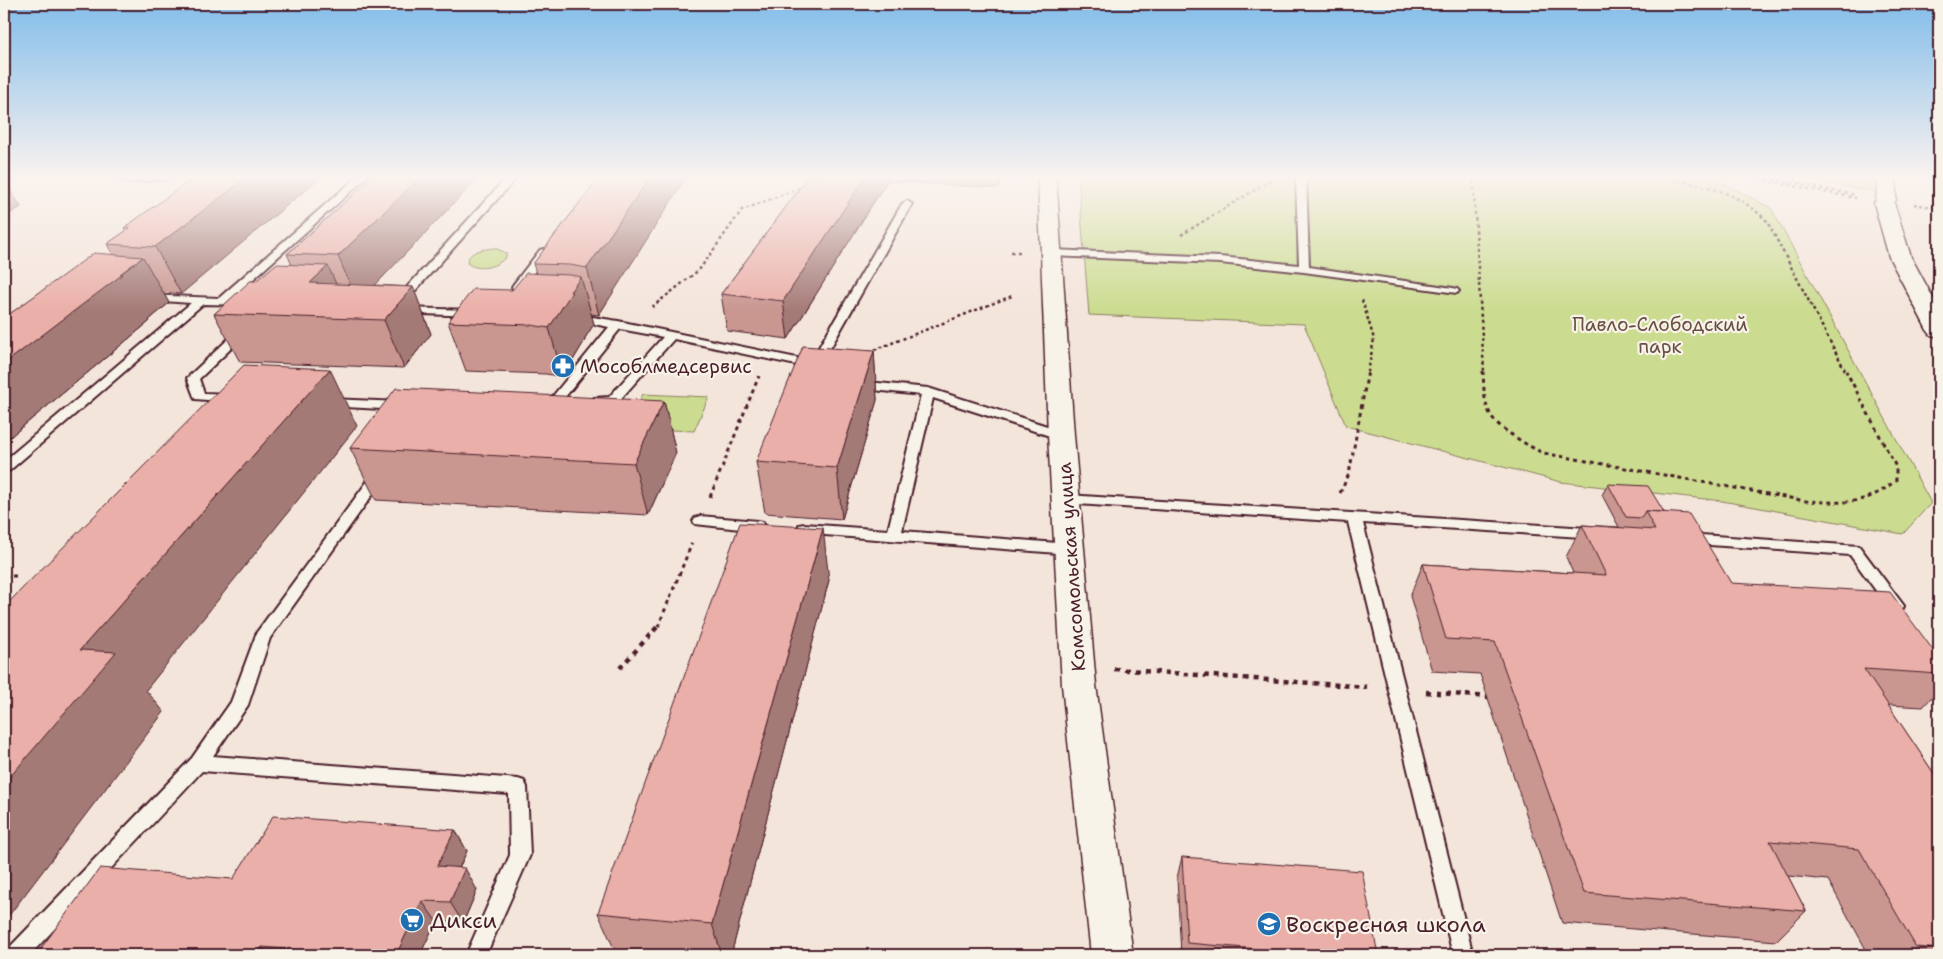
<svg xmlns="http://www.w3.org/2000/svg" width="1943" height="959" viewBox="0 0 1943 959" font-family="'Shantell Sans',sans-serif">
<rect width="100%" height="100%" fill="#f4e5db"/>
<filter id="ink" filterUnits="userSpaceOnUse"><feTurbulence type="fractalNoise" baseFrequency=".02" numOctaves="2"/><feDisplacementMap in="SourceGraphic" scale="10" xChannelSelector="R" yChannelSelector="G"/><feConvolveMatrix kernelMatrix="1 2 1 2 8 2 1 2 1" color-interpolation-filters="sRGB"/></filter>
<g filter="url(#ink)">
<g fill="#cbdc90" stroke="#8a7e5e">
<path d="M 1078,176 L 1710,176 L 1771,208 L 1931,503 L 1903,534 L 1722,501 L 1561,482 L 1346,426 L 1304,324 L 1089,315 Z"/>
<path d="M 1804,176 L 1875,176 L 1876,192 L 1819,182 Z"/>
<path d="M 495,248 L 506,253 L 506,257 C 497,267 478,272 467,263 C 468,250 485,249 495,248 Z"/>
<path d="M 643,394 L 709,397 L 694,431 L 626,428 Z"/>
</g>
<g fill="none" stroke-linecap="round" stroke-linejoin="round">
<g stroke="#4a1f2b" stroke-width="4">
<g id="service">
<path d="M 107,176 L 170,176 L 166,179 L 131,182 Z"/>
<path d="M 358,176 L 368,176 L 231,299 L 249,301 L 251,303 L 249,305 L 203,304 L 9,471 L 4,472 L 4,461 L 191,303 L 149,300 L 145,299 L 143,297 L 145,295 L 219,298 Z"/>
<path d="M 508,176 L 518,176 L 405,302 L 397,302 L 395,300 L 397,298 Z"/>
<path d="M 1296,176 L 1306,176 L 1309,267 L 1453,288 L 1457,289 L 1459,291 L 1457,293 L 1304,272 L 1220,263 L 1051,256 L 1046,253 L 1051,250 L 1220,257 L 1299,265 Z"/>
<path d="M 907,201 L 912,204 L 819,368 L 815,369 L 674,339 L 616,404 L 594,404 L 592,401 L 594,398 L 609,397 L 663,337 L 620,329 L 561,402 L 543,407 L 537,403 L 539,400 L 553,396 L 609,327 L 569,319 L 567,317 L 569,315 L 573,314 L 618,321 L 811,361 L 902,204 Z"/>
<path d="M 544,249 L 549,252 L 548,254 L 521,289 L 513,289 L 512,287 L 513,285 L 540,250 Z"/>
<path d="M 404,308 L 472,310 L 478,313 L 472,316 L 400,313 L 398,311 L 400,309 Z"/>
<path d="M 242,329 L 246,330 L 248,332 L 246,334 L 199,379 L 204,393 L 231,394 L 237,398 L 231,402 L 195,399 L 187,378 L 238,330 Z"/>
<path d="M 858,381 L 928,388 L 1066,432 L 1068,435 L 1061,439 L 1056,438 L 933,398 L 902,531 L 1070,544 L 1075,545 L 1077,549 L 1075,553 L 1070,554 L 799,533 L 797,529 L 799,525 L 804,524 L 888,530 L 921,395 L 854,388 L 852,385 Z"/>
<path d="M 330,399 L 401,402 L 407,406 L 401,410 L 326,406 L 324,403 Z"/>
<path d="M 380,470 L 385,471 L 387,474 L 385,477 L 270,638 L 248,705 L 213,756 L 518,779 L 524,781 L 527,787 L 530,855 L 486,955 L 466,955 L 510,855 L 509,794 L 202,771 L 30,955 L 6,955 L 9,948 L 192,758 L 231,702 L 257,632 L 375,471 Z"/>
<path d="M 1067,495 L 1603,529 L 1605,533 L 1603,537 L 1598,538 L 1363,523 L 1473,955 L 1453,955 L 1348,522 L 1062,503 L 1060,500 L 1062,497 Z"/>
<path d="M 700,516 L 758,521 L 763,522 L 765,526 L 763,530 L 758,531 L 695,524 L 693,521 L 695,518 Z"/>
<path d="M 1687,534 L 1859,546 L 1904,606 L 1902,610 L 1896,612 L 1890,610 L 1850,555 L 1682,543 L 1680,539 L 1682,535 Z"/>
</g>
</g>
<g stroke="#4a1f2b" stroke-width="3">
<g id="minor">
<path d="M 1038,176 L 1056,176 L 1074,435 L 1096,685 L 1133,955 L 1091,955 L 1062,685 L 1048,435 Z"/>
<path d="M 1878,176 L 1896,176 L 1896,200 L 1894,203 L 1911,257 L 1939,309 L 1939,337 L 1931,335 L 1927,330 L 1889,257 L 1874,203 L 1876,200 Z"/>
</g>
</g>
<g stroke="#4a1f2b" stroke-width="2.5" stroke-dasharray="3 3" stroke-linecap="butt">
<path d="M 1473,176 L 1484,372"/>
<path d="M 1631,176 C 1683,182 1728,182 1767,221 L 1846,372"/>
<path d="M 1742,176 L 1856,198"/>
<path d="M 1756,176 L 1856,195"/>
<path d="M 1789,176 L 1802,183"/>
<path d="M 1914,204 L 1939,208"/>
<path d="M 1181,235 L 1276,177"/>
<path d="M 1011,252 L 1020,252"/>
<path d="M 1362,300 L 1374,339 L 1368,372"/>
<path d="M 652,307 L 699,270 L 742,210 L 803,187"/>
<path d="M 869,352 L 1012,296"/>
</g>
<g stroke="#4a1f2b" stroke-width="3" stroke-dasharray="4 4" stroke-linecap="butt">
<path d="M 1483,371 C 1484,386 1483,404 1492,417 C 1499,429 1530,447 1543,453 L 1806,501 C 1844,503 1866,506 1896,480 L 1896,467 L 1846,371"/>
<path d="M 1340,493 L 1349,474 L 1368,371"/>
<path d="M 710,497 L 759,376"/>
<path d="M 4,576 L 17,576"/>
<path d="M 658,627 L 692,543"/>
</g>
<g stroke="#4a1f2b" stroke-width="4.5" stroke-dasharray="5 5" stroke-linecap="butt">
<path d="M 620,668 L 658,626"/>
<path d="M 1114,669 L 1367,687"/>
<path d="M 1426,692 L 1489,697"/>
</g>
<use href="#service" fill="#f7f3e8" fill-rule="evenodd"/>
<use href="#minor" fill="#f7f3e8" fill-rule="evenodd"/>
</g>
<g fill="#c99690" stroke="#4a1f2b">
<path d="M 196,176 L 181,294 L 163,292 L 169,303 L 149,320 L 150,321 L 4,442 L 113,255 L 107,244 L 126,231 L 124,228 Z"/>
<path d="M 374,176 L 375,285 L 413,287 L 431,334 L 404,368 L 240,362 L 214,314 L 256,281 L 292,265 L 287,254 Z"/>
<path d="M 600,176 L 599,315 L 591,314 L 594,324 L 585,338 L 585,340 L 563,377 L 546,374 L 466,371 L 448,322 L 512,290 L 536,273 L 533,264 Z"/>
<path d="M 809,176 L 1002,176 L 999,188 L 887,181 L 788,339 L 727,331 L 721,294 Z"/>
<path d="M 874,351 L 877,400 L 842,519 L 765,513 L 756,462 Z"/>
<path d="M 664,401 L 676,453 L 648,515 L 376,500 L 350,448 Z"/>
<path d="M 1608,484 L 1664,512 L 1731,583 L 1939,658 L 1939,689 L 1923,707 L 1888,705 L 1939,781 L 1939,955 L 1869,955 L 1828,880 L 1788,876 L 1806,911 L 1776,941 L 1562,923 L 1480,674 L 1432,671 L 1410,596 L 1423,564 L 1573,573 L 1566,557 L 1582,525 L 1619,527 L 1602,495 Z"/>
<path d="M 829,580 L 731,955 L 617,955 L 598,913 Z"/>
<path d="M 455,830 L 467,851 L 459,868 L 477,890 L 463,923 L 436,921 L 420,955 L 36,955 L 233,879 Z"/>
<path d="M 1182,857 L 1378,955 L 1181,955 L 1177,878 Z"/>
</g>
<g fill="#a47a76" stroke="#4a1f2b">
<path d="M 249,176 L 322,176 L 181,294 L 155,247 Z"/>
<path d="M 422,176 L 480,176 L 358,303 L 338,256 Z"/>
<path d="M 651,176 L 687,176 L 599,315 L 587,268 Z"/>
<path d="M 866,176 L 887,176 L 887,181 L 788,339 L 783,301 Z"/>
<path d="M 999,176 L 1002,176 L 999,188 Z"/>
<path d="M 4,180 L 21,207 L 4,217 Z"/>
<path d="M 143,257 L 169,303 L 149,320 L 150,321 L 4,442 L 4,364 Z"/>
<path d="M 328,266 L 349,313 L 310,283 Z"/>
<path d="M 581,277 L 594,324 L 585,338 L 585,340 L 563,377 L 549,328 L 570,292 Z"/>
<path d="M 413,287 L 431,334 L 404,368 L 384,320 Z"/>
<path d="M 874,351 L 877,400 L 842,519 L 837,468 Z"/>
<path d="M 330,369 L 357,426 L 146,690 L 164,712 L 4,922 L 4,784 L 80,650 Z"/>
<path d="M 664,401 L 676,453 L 648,515 L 634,463 Z"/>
<path d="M 823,528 L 829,580 L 731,955 L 722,955 L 712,924 Z"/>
<path d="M 455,830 L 467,851 L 450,887 L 437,866 Z"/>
<path d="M 465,868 L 477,890 L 463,923 L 450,902 Z"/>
<path d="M 422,901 L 436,921 L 420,955 L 396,955 Z"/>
<path d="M 262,947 L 269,955 L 257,955 Z"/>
</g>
<g fill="#eaafa8" stroke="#4a1f2b">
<path d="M 196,176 L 249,176 L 155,247 L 107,244 L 130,228 L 124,228 Z"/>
<path d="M 374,176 L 422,176 L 338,256 L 287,254 Z"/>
<path d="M 600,176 L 651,176 L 587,268 L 570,265 L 533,264 Z"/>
<path d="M 809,176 L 866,176 L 783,301 L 721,294 Z"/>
<path d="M 94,253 L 143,257 L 120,274 L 123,274 L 4,364 L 4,318 Z"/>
<path d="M 276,264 L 328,266 L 310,283 L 413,287 L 384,320 L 214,314 L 250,281 L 256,281 Z"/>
<path d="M 526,273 L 570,275 L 581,277 L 570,292 L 572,292 L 549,328 L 531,325 L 448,322 L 473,289 L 512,290 Z"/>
<path d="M 803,346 L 874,351 L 837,468 L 756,462 Z"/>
<path d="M 244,365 L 330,369 L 80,650 L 116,652 L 4,784 L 4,648 L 6,646 L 4,646 L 4,607 Z"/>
<path d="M 396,388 L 664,401 L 634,463 L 350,448 Z"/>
<path d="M 1608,484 L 1648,486 L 1664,512 L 1645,511 L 1641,518 L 1626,517 Z"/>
<path d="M 1645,511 L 1689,514 L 1731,583 L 1890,592 L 1939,658 L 1939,674 L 1864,669 L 1939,781 L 1939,949 L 1916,947 L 1859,849 L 1770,841 L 1806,911 L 1584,893 L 1495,642 L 1446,639 L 1423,564 L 1606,575 L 1582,525 L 1655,530 Z"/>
<path d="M 740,523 L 823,528 L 712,924 L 598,913 Z"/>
<path d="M 273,816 L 455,830 L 437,866 L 465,868 L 450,902 L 422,901 L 396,955 L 361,955 L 262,947 L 257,955 L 36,955 L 100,868 L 233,879 Z"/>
<path d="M 1182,857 L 1362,871 L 1378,955 L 1328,955 L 1187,943 Z"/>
</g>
</g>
<linearGradient id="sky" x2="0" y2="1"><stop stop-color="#83bdea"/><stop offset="0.57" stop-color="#faf3ef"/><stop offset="1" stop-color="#faf3ef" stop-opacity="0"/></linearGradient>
<rect width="1943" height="311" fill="url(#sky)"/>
<defs>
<g id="pharmacy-disc" transform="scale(1.25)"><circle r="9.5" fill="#1f6fb2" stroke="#f7f3e8"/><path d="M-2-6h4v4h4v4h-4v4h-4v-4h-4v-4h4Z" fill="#fff"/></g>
<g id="supermarket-disc" transform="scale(1.25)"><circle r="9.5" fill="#1f6fb2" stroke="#f7f3e8"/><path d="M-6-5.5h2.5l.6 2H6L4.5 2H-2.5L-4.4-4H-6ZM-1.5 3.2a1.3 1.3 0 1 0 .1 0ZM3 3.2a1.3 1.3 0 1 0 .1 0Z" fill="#fff"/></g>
<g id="school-disc" transform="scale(1.25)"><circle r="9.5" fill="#1f6fb2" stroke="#f7f3e8"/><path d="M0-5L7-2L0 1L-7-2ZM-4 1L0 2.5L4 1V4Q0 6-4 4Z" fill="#fff"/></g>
</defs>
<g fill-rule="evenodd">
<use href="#pharmacy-disc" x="563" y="366"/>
<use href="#supermarket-disc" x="412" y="920"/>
<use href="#school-disc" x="1269" y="924"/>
</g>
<g text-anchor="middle" stroke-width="4.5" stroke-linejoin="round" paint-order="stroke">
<g font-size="19" fill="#6a4e44" stroke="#f7f3e8">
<text x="1660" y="331">Павло-Слободский<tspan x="1660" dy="22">парк</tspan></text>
</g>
<g font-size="19" fill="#4a1f2b" stroke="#f7f3e8" text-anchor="start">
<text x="580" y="373">Мособлмедсервис</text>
</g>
<g font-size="19" fill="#4a1f2b" stroke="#f7f3e8">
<text transform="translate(1071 567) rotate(-94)" y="7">Комсомольская улица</text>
</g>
<g font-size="22" fill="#4a1f2b" stroke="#f7f3e8" text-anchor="start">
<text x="430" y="928">Дикси</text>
<text x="1286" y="932">Воскресная школа</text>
</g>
</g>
<rect width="1943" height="959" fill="none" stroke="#f7f3e8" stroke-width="20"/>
<rect x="10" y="10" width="1923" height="939" fill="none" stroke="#4a1f2b" stroke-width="2" filter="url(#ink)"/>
</svg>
